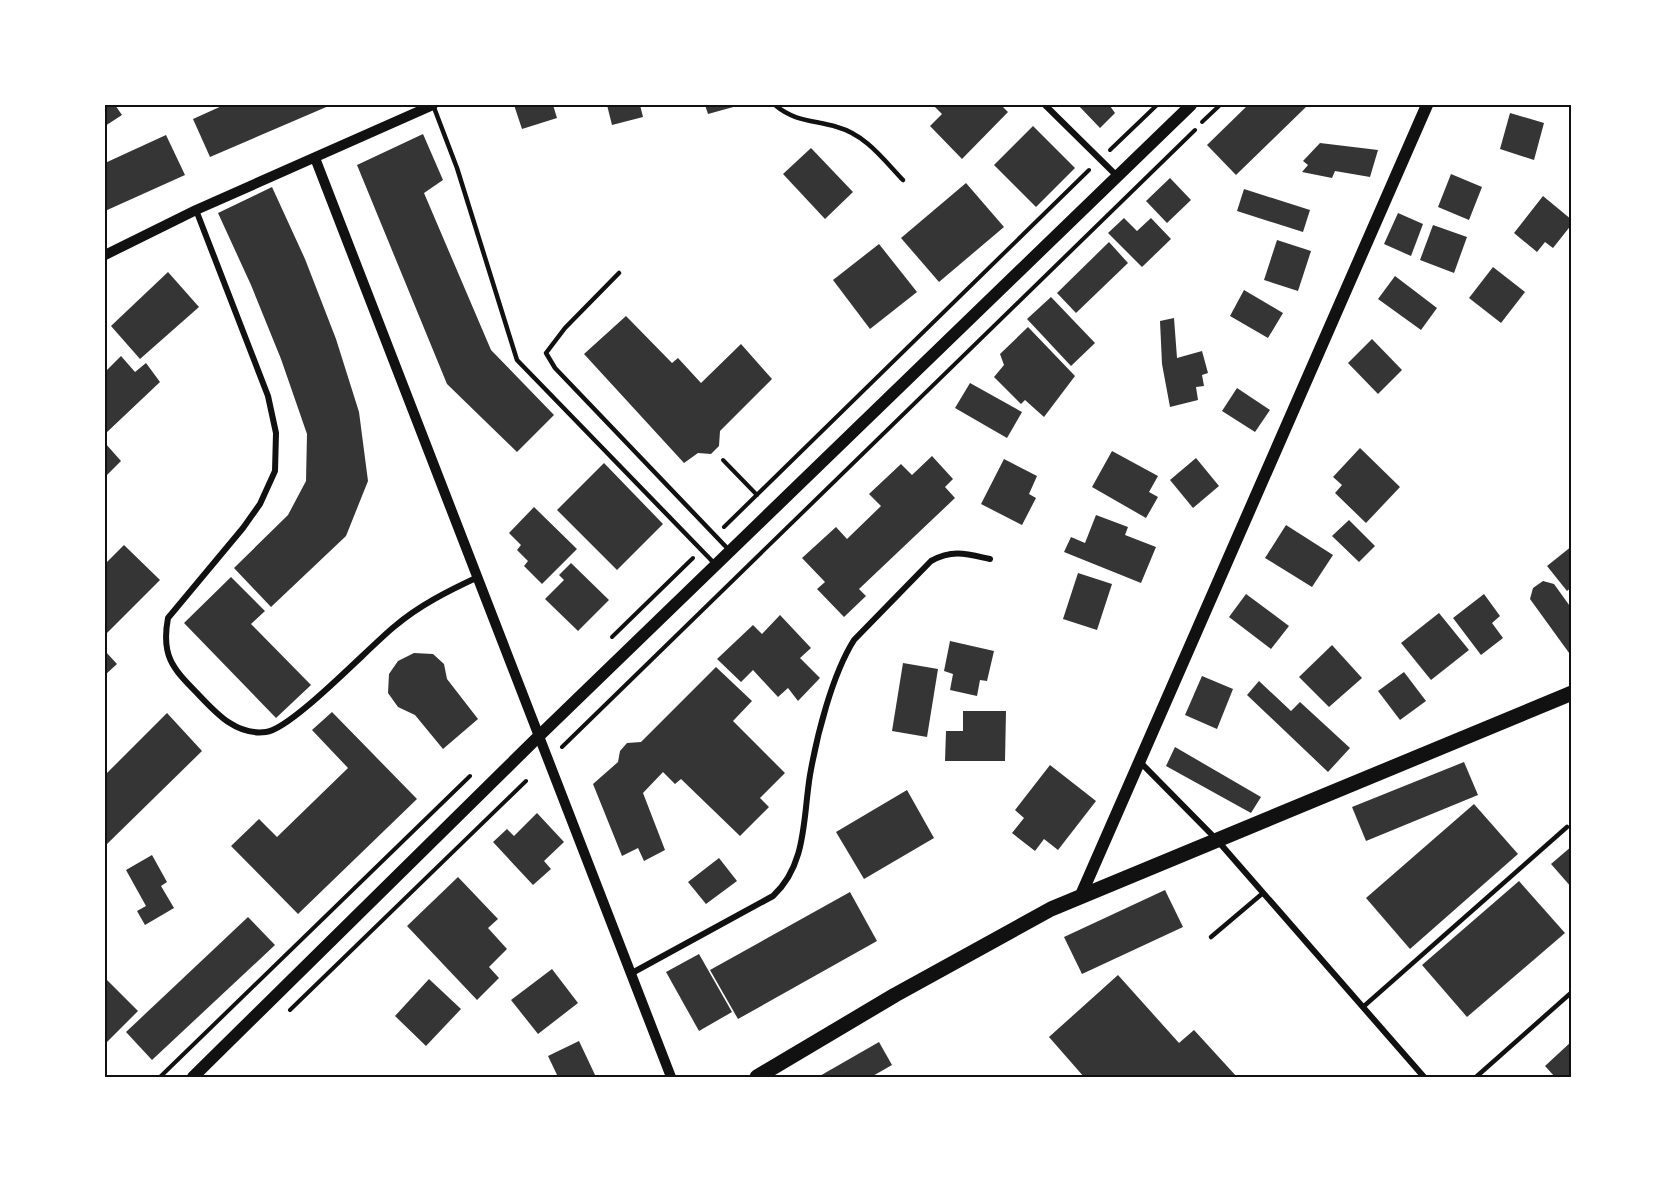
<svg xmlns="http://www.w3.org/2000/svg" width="1677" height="1182" viewBox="0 0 1677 1182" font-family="Poppins,sans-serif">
<rect width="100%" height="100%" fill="#fff"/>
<g fill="#353535">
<path d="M 105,105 L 115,105 L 122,115 L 105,126 Z"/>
<path d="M 224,105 L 331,105 L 210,157 L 193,119 Z"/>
<path d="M 514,105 L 553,105 L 557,118 L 522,129 Z"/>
<path d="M 607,105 L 640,105 L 643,117 L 612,125 Z"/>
<path d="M 705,105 L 737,105 L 737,106 L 708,114 Z"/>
<path d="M 933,105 L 1001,105 L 1008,112 L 962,159 L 930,126 L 942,114 Z"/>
<path d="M 1078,105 L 1111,105 L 1110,106 L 1115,113 L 1100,128 Z"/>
<path d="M 1248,105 L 1308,105 L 1236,175 L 1207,145 Z"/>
<path d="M 1510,113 L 1544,123 L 1534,160 L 1500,149 Z"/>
<path d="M 1033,126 L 1075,168 L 1036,207 L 994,165 Z"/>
<path d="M 423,134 L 443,180 L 424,193 L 491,350 L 554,415 L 517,452 L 447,384 L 357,165 Z"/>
<path d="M 166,135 L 185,175 L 105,211 L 105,163 Z"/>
<path d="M 1320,143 L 1378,150 L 1370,177 L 1335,171 L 1332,178 L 1302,172 L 1308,165 L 1303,161 Z"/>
<path d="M 811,148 L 853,192 L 825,219 L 783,174 Z"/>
<path d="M 1451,174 L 1482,187 L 1469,220 L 1438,207 Z"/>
<path d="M 1170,178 L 1191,200 L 1167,223 L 1146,201 Z"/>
<path d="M 966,183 L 1004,227 L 939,282 L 901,238 Z"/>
<path d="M 272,187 L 305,259 L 336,339 L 359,412 L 368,481 L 346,536 L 271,607 L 234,568 L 288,515 L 306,481 L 307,434 L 281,359 L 251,285 L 218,213 Z"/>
<path d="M 1244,189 L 1310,210 L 1303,232 L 1237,211 Z"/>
<path d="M 1543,196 L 1572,220 L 1572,224 L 1553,248 L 1545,242 L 1537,252 L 1514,233 Z"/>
<path d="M 1398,213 L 1423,224 L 1411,256 L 1384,244 Z"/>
<path d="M 1124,218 L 1137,231 L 1151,218 L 1171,239 L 1142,267 L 1108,233 Z"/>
<path d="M 1433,225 L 1467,237 L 1454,273 L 1420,260 Z"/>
<path d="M 1277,240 L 1311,251 L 1298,291 L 1264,280 Z"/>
<path d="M 1109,242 L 1128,263 L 1076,313 L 1057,293 Z"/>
<path d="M 879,244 L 917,292 L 870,329 L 833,280 Z"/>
<path d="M 1493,267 L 1525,292 L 1501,323 L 1469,298 Z"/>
<path d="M 168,272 L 199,307 L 140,359 L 111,326 Z"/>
<path d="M 1395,276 L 1437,308 L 1421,330 L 1378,299 Z"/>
<path d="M 1244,290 L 1283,313 L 1268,338 L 1230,316 Z"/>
<path d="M 1051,297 L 1095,343 L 1071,366 L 1027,319 Z"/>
<path d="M 626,316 L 672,363 L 678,358 L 701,383 L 741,344 L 772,379 L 720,431 L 719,446 L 711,454 L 698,453 L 684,463 L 584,354 Z"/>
<path d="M 1174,318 L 1177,358 L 1202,351 L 1208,373 L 1202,375 L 1204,386 L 1196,387 L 1198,400 L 1170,407 L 1162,364 L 1160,321 Z"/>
<path d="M 1028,327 L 1075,376 L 1044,417 L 1025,400 L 1021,404 L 994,377 L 1004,365 L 1000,354 Z"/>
<path d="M 1372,339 L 1402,370 L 1378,394 L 1348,363 Z"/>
<path d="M 121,356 L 135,372 L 146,363 L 160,382 L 105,434 L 105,372 Z"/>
<path d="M 970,383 L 1022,412 L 1007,438 L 955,408 Z"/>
<path d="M 1237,388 L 1270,410 L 1255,432 L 1222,411 Z"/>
<path d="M 105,443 L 121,461 L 105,477 Z"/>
<path d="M 1360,448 L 1400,487 L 1366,523 L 1335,493 L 1342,485 L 1333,477 Z"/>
<path d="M 1112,451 L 1158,476 L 1149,492 L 1158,497 L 1146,518 L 1092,487 Z"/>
<path d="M 932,456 L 953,479 L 945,487 L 955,498 L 859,589 L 866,596 L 844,617 L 817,589 L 825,582 L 802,558 L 836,527 L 847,539 L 881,506 L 869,494 L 901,464 L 912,475 Z"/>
<path d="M 1196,458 L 1219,486 L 1193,508 L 1170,480 Z"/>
<path d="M 1004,459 L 1037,476 L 1029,494 L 1036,498 L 1022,525 L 981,504 Z"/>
<path d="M 604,463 L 663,524 L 617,570 L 557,510 Z"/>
<path d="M 534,507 L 577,549 L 542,584 L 524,566 L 528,561 L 517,550 L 521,545 L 509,533 Z"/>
<path d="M 1096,515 L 1128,527 L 1125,535 L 1156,547 L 1141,583 L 1064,552 L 1071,537 L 1085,543 Z"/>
<path d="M 1349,520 L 1375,546 L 1359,562 L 1332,536 Z"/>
<path d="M 1286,525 L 1333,555 L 1312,587 L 1265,558 Z"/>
<path d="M 124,545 L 160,580 L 105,635 L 105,564 Z"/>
<path d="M 1572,546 L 1572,587 L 1567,591 L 1547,566 Z"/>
<path d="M 571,563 L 609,600 L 578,631 L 545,599 L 564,580 L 559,575 Z"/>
<path d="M 1078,573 L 1112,584 L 1097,630 L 1063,619 Z"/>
<path d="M 231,577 L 265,611 L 251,624 L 311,685 L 276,718 L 184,623 Z"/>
<path d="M 1543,581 L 1554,584 L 1572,609 L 1572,657 L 1530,599 L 1533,588 Z"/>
<path d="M 1246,594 L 1289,626 L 1271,649 L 1229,617 Z"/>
<path d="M 1484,594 L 1500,616 L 1492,623 L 1503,638 L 1481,655 L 1453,618 Z"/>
<path d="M 1439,613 L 1469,650 L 1431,680 L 1401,643 Z"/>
<path d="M 780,615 L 811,648 L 800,658 L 820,678 L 798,701 L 788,688 L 778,697 L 753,670 L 741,682 L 717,659 L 753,625 L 762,634 Z"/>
<path d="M 950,641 L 994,651 L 987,681 L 980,680 L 977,696 L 950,690 L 953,674 L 944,671 Z"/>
<path d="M 1332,645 L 1362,678 L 1329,707 L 1299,677 Z"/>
<path d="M 105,651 L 117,664 L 105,675 Z"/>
<path d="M 414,653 L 433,654 L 444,664 L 447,679 L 478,719 L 443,749 L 415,715 L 398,707 L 388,693 L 389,674 L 398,661 Z"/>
<path d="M 903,663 L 938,669 L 927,737 L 892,731 Z"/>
<path d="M 716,667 L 752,701 L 733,721 L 785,773 L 760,798 L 769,807 L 740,836 L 681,779 L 675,784 L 663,772 L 643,793 L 665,850 L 644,861 L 638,848 L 622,856 L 593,784 L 618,762 L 620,751 L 627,743 L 641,742 Z"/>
<path d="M 1404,672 L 1426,701 L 1400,720 L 1378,691 Z"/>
<path d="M 1202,676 L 1233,689 L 1217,729 L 1185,715 Z"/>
<path d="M 1259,681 L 1291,711 L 1300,702 L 1350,748 L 1328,772 L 1247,695 Z"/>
<path d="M 963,711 L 1006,711 L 1005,761 L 945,761 L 946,731 L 963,731 Z"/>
<path d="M 332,712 L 417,799 L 298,914 L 231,846 L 259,819 L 277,837 L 348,768 L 312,730 Z"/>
<path d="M 167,713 L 202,751 L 105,846 L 105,775 Z"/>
<path d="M 1175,747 L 1261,797 L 1251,813 L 1166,766 Z"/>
<path d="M 1464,762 L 1478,795 L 1366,841 L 1352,807 Z"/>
<path d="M 1050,765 L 1096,801 L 1058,850 L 1044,839 L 1035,851 L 1012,833 L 1024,818 L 1015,810 Z"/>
<path d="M 907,790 L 934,838 L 864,879 L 836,832 Z"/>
<path d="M 1474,804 L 1518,854 L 1410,949 L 1366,898 Z"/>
<path d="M 537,813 L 564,842 L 544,861 L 551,869 L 533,885 L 493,842 L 507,829 L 514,836 Z"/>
<path d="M 1572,846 L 1572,888 L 1551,864 Z"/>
<path d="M 152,855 L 167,882 L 161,886 L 174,908 L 145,925 L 137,911 L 146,906 L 126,870 Z"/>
<path d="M 719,858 L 737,881 L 706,904 L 688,882 Z"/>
<path d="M 458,877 L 498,919 L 488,928 L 507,949 L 489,967 L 499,978 L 477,1000 L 407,926 Z"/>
<path d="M 1519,881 L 1565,933 L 1467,1017 L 1422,965 Z"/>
<path d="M 1165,890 L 1183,927 L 1082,974 L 1064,937 Z"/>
<path d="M 850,892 L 877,941 L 738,1019 L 710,970 Z"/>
<path d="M 248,917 L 275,945 L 152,1060 L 126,1032 Z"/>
<path d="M 699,954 L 732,1012 L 699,1031 L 666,972 Z"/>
<path d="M 552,969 L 578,1003 L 538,1034 L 511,1000 Z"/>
<path d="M 1118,975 L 1179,1043 L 1194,1030 L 1237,1077 L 1084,1077 L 1049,1037 Z"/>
<path d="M 105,978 L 138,1011 L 105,1044 Z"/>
<path d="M 429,979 L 461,1009 L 426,1046 L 395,1016 Z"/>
<path d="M 579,1041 L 596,1077 L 558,1077 L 548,1056 Z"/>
<path d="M 1572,1041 L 1572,1077 L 1555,1077 L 1545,1066 Z"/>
<path d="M 879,1042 L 892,1065 L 871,1077 L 818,1077 Z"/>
</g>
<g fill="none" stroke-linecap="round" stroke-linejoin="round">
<g stroke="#111" stroke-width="4">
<path d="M 1202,122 L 1220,105"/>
<path d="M 1110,150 L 1157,105"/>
<path d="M 723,460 L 757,495"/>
<path d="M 724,527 L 1089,170"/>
<path d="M 612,637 L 693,558"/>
<path d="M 562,747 L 1195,130"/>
<path d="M 290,1010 L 526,781"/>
<path d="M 160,1077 L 470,776"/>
</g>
<g stroke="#111" stroke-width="4.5">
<path d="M 433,105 L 457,168 L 517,360 L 714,563"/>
<path d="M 775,105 C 795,122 814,120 837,127 C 866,135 883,159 903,180"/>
<path d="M 619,273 L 565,328 L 546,353 L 555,368 L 729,550"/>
<path d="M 1211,937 L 1263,893"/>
<path d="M 1363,1007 L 1567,827"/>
<path d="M 1476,1077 L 1572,992"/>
</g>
<g stroke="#111" stroke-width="6">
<path d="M 1045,105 L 1117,176"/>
<path d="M 196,210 L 268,396 L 276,433 L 275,471 L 260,504 L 243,528 L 168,618 C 161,655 172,668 197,693 C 216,713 236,736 266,732 C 292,729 370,646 395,626 C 420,605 448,591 478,577"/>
<path d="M 1140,762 L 1217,840 L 1424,1077"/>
<path d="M 632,973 L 773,896 C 807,865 803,817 810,775 C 817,735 832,675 854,640 L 931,561 C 953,549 967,554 990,559"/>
</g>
<g stroke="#111" stroke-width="10">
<path d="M 315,158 L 671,1077"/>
<path d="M 105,255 L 196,210 L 433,105"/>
</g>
<g stroke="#111" stroke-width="12">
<path d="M 1081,895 L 1427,105"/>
<path d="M 193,1077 L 540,735 L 1191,105"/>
</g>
<path stroke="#111" stroke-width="15" d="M 757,1077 L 895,995 L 1051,909 L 1572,693"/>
</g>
<rect width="1677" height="1182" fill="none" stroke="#ffffff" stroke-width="213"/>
<rect x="106" y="106" width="1464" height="970" fill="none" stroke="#111" stroke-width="2"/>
</svg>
